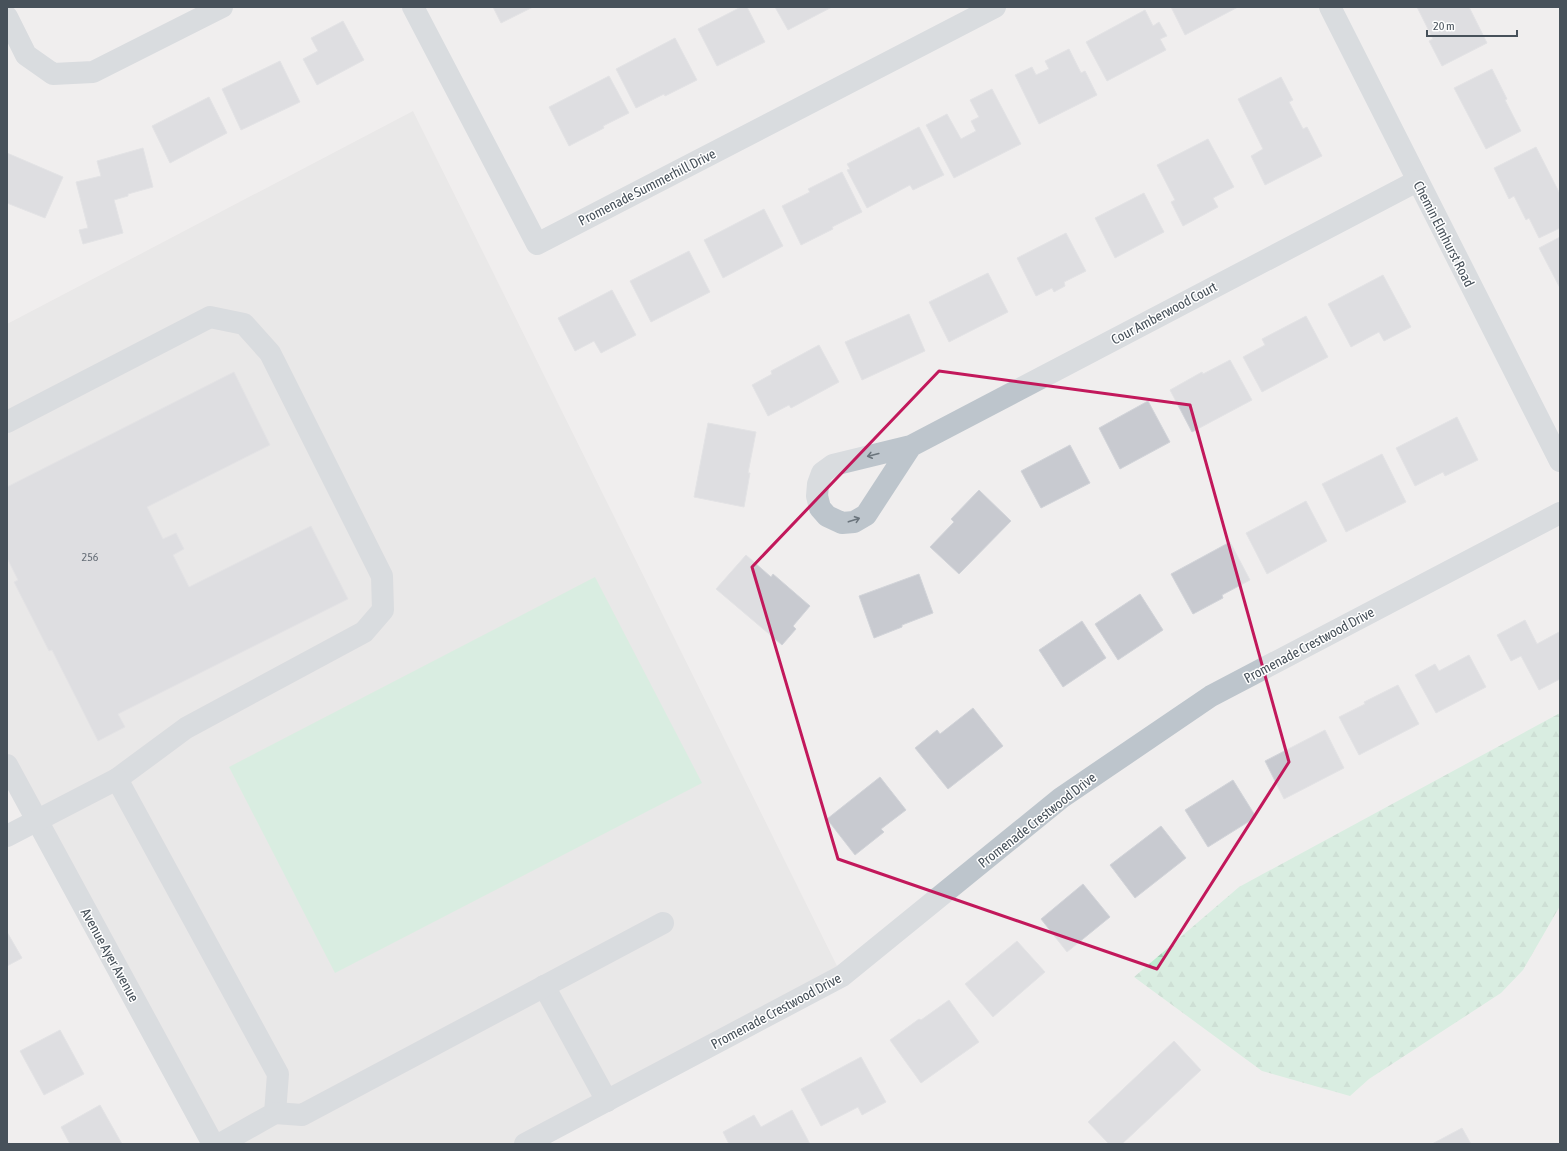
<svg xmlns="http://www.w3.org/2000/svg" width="1567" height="1151" viewBox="0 0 1567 1151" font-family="'Asap Condensed',sans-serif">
<defs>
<pattern id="forest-firs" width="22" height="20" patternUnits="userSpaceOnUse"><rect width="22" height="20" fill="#bdecd0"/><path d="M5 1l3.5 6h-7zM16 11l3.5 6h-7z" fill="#a4ccb5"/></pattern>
</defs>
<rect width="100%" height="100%" fill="#f0eeee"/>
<path fill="#e1dfdf" d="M 413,111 L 842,976 L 525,1144 L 213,1144 L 7,765 L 7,324 Z"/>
<path fill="url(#forest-firs)" d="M 1560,713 L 1560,906 L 1523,970 L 1501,993 L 1369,1079 L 1350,1096 L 1262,1071 L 1134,977 L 1239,887 Z"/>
<path fill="#bdecd0" d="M 595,577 L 702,783 L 335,973 L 229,767 Z"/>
<g fill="#c8cad0" stroke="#d2d4d9">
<path d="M 493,7 L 533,7 L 501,23 Z"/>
<path d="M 741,7 L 747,7 L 765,42 L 717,66 L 698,29 Z"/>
<path d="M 775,7 L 832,7 L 788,30 Z"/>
<path d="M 1171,7 L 1238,7 L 1185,35 Z"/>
<path d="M 1417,7 L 1469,7 L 1487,43 L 1442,66 L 1429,41 L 1433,39 Z"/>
<path d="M 1145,10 L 1153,26 L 1159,22 L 1167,36 L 1160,39 L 1166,50 L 1107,81 L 1086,42 Z"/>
<path d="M 343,21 L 364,60 L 317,85 L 303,59 L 318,51 L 311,38 Z"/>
<path d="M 675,38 L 697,80 L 665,96 L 664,94 L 636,108 L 616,69 Z"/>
<path d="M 1069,49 L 1081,73 L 1085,71 L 1097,95 L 1039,124 L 1015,75 L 1032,67 L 1036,75 L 1049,69 L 1045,61 Z"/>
<path d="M 280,61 L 300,102 L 241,130 L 222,89 Z"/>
<path d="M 1492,69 L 1507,99 L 1505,100 L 1521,131 L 1486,149 L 1454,88 Z"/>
<path d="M 609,76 L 629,113 L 603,126 L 604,128 L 569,146 L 549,107 Z"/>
<path d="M 1281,77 L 1293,100 L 1289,102 L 1303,129 L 1307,127 L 1322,156 L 1265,185 L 1251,156 L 1263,149 L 1238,99 Z"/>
<path d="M 992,89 L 1021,144 L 954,178 L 926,125 L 947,114 L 961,139 L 976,131 L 971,121 L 979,117 L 970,100 Z"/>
<path d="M 209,97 L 227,133 L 170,163 L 152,126 Z"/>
<path d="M 919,127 L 944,175 L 913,190 L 910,185 L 867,208 L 847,170 L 850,169 L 847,164 Z"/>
<path d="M 1208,139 L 1234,187 L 1213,198 L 1218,207 L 1183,226 L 1171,202 L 1175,200 L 1157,165 Z"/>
<path d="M 1536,147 L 1560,194 L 1560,228 L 1539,238 L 1529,218 L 1526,220 L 1514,196 L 1509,199 L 1494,168 Z"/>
<path d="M 143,148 L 153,187 L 128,194 L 128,196 L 114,200 L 123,233 L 83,244 L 79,230 L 88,228 L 76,182 L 101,176 L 97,161 Z"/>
<path d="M 7,153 L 63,177 L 45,218 L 7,203 Z"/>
<path d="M 842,172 L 862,212 L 832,227 L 833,229 L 801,245 L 782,206 L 810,192 L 808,189 Z"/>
<path d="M 1144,193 L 1164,232 L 1115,258 L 1095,218 Z"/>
<path d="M 764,209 L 783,246 L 723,278 L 704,240 Z"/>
<path d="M 1066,233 L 1086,271 L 1064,282 L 1065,286 L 1054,292 L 1052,288 L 1036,296 L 1017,258 Z"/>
<path d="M 1560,237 L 1560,288 L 1539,248 Z"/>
<path d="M 689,251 L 710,292 L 651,322 L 630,281 Z"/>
<path d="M 988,273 L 1008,312 L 949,342 L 929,302 Z"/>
<path d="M 1383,275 L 1411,327 L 1384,341 L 1379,332 L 1351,347 L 1328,304 Z"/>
<path d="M 612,290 L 636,335 L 601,353 L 594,341 L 575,351 L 558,318 Z"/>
<path d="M 909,314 L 925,351 L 862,380 L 845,342 Z"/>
<path d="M 1306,316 L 1328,357 L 1262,392 L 1243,357 L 1265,345 L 1262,339 Z"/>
<path d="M 819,345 L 839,382 L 791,408 L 789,405 L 768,416 L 752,385 L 772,374 L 771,371 Z"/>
<path d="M 1230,360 L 1252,400 L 1192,432 L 1170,390 L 1202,372 L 1203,374 Z"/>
<path d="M 234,372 L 270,445 L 147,507 L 163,539 L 176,533 L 184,549 L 173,555 L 189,587 L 311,526 L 348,599 L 118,714 L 125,727 L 98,741 L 52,650 L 49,651 L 14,582 L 18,580 L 7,558 L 7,487 Z"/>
<path d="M 1148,401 L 1170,442 L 1120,469 L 1099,428 Z"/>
<path d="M 1457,417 L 1478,460 L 1445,476 L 1443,472 L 1415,486 L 1396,448 Z"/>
<path d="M 708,423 L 756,432 L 748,473 L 750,473 L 744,507 L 694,497 Z"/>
<path d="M 1070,445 L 1090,483 L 1041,508 L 1021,471 Z"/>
<path d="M 1382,454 L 1406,502 L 1346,532 L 1322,484 Z"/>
<path d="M 979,490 L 1011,521 L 959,574 L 930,547 L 954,522 L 951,519 Z"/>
<path d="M 1306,501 L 1327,541 L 1267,574 L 1246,533 Z"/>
<path d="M 1230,542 L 1250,580 L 1222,595 L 1223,598 L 1193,614 L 1171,574 Z"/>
<path d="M 746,555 L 771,577 L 773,574 L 810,606 L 793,626 L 796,629 L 782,645 L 716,589 Z"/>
<path d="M 919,574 L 933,613 L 902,625 L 902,627 L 874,638 L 859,596 Z"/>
<path d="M 1140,594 L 1163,630 L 1118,660 L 1095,624 Z"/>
<path d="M 1525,620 L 1537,644 L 1559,632 L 1560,635 L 1560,679 L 1539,690 L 1521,656 L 1511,661 L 1497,635 Z"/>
<path d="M 1082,621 L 1106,658 L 1063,687 L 1039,650 Z"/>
<path d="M 1469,655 L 1486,687 L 1436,713 L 1415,675 L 1435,664 L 1439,671 Z"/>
<path d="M 1398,685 L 1419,724 L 1359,755 L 1339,717 L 1365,704 L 1364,702 Z"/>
<path d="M 973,708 L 1003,746 L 948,789 L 915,748 L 937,730 L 940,734 Z"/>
<path d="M 1325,730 L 1344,768 L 1284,799 L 1265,761 Z"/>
<path d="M 880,777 L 906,810 L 881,829 L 884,832 L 855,855 L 827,819 Z"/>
<path d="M 1233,780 L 1256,817 L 1208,847 L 1185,810 Z"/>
<path d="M 1161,826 L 1186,858 L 1135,898 L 1110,865 Z"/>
<path d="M 1083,884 L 1110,917 L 1067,952 L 1041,919 Z"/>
<path d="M 7,932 L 22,958 L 7,966 Z"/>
<path d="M 1017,941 L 1045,972 L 993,1017 L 965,984 Z"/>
<path d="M 949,1000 L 979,1042 L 921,1083 L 890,1040 L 919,1019 L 921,1020 Z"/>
<path d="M 60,1030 L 84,1074 L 44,1095 L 20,1051 Z"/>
<path d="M 1174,1041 L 1201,1070 L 1122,1144 L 1109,1144 L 1088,1122 Z"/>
<path d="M 861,1057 L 886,1102 L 862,1115 L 858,1107 L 821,1126 L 801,1089 Z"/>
<path d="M 100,1105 L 122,1144 L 70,1144 L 61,1127 Z"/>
<path d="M 792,1110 L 810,1144 L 729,1144 L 723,1132 L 754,1115 L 761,1127 Z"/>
<path d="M 1462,1128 L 1471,1144 L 1432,1144 Z"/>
</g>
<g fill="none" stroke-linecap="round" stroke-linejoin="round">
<g stroke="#bdc5cc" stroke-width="22">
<path d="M 413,7 L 537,244 L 995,7"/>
<path d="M 1330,7 L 1560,461"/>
<path d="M 7,17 L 26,55 L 53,74 L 93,72 L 222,7"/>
<path d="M 7,422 L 210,317 L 244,324 L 270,353 L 382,576 L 383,610 L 364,632 L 186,728 L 117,779"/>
<path d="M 911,446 L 866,515 L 854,522 L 842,523 L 827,516 L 820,508 L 817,496 L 818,484 L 822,473 L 833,465 L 911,446 L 1417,181"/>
<path d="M 7,765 L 213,1144"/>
<path d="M 7,836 L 117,779 L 278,1074 L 275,1113 L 220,1144"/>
<path d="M 544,986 L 607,1101"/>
<path d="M 275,1113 L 302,1115 L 663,923"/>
<path d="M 525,1144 L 842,976 L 1061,798 L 1211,696 L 1560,513"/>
</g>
</g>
<defs><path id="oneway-shaft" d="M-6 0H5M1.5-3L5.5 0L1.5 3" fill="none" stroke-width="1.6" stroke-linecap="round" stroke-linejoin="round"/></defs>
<g stroke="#6a747c">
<use href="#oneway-shaft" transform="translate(873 455) rotate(166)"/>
<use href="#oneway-shaft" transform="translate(854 520) rotate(-18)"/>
</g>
<path d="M0 0H1567V1151H0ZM 939,371 L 1190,405 L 1289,762 L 1157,969 L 838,859 L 752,567 Z" fill="#f0eeee" fill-opacity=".55" fill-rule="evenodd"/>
<path fill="none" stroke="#c2185b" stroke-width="3" stroke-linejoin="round" d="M 939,371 L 1190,405 L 1289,762 L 1157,969 L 838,859 L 752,567 Z"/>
<g text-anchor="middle" stroke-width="3" stroke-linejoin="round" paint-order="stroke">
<g font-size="12" fill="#676f78">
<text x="90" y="561">256</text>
</g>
<g font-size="14" fill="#47515a" stroke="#fff">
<text transform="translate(647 187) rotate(-27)" y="5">Promenade Summerhill Drive</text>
<text transform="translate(1444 234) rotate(63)" y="5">Chemin Elmhurst Road</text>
<text transform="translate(1164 313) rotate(-28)" y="5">Cour Amberwood Court</text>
<text transform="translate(1309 645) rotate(-28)" y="5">Promenade Crestwood Drive</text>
<text transform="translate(1037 820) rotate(-38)" y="5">Promenade Crestwood Drive</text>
<text transform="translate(110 955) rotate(61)" y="5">Avenue Ayer Avenue</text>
<text transform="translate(776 1011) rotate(-28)" y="5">Promenade Crestwood Drive</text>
</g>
</g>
<rect width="1567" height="1151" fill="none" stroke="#47515a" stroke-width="16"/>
<path d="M1427 30v6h90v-6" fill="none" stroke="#47515a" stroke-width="2"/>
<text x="1433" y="30" font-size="12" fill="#47515a" stroke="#ffffff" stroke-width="3" paint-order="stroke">20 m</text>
</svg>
